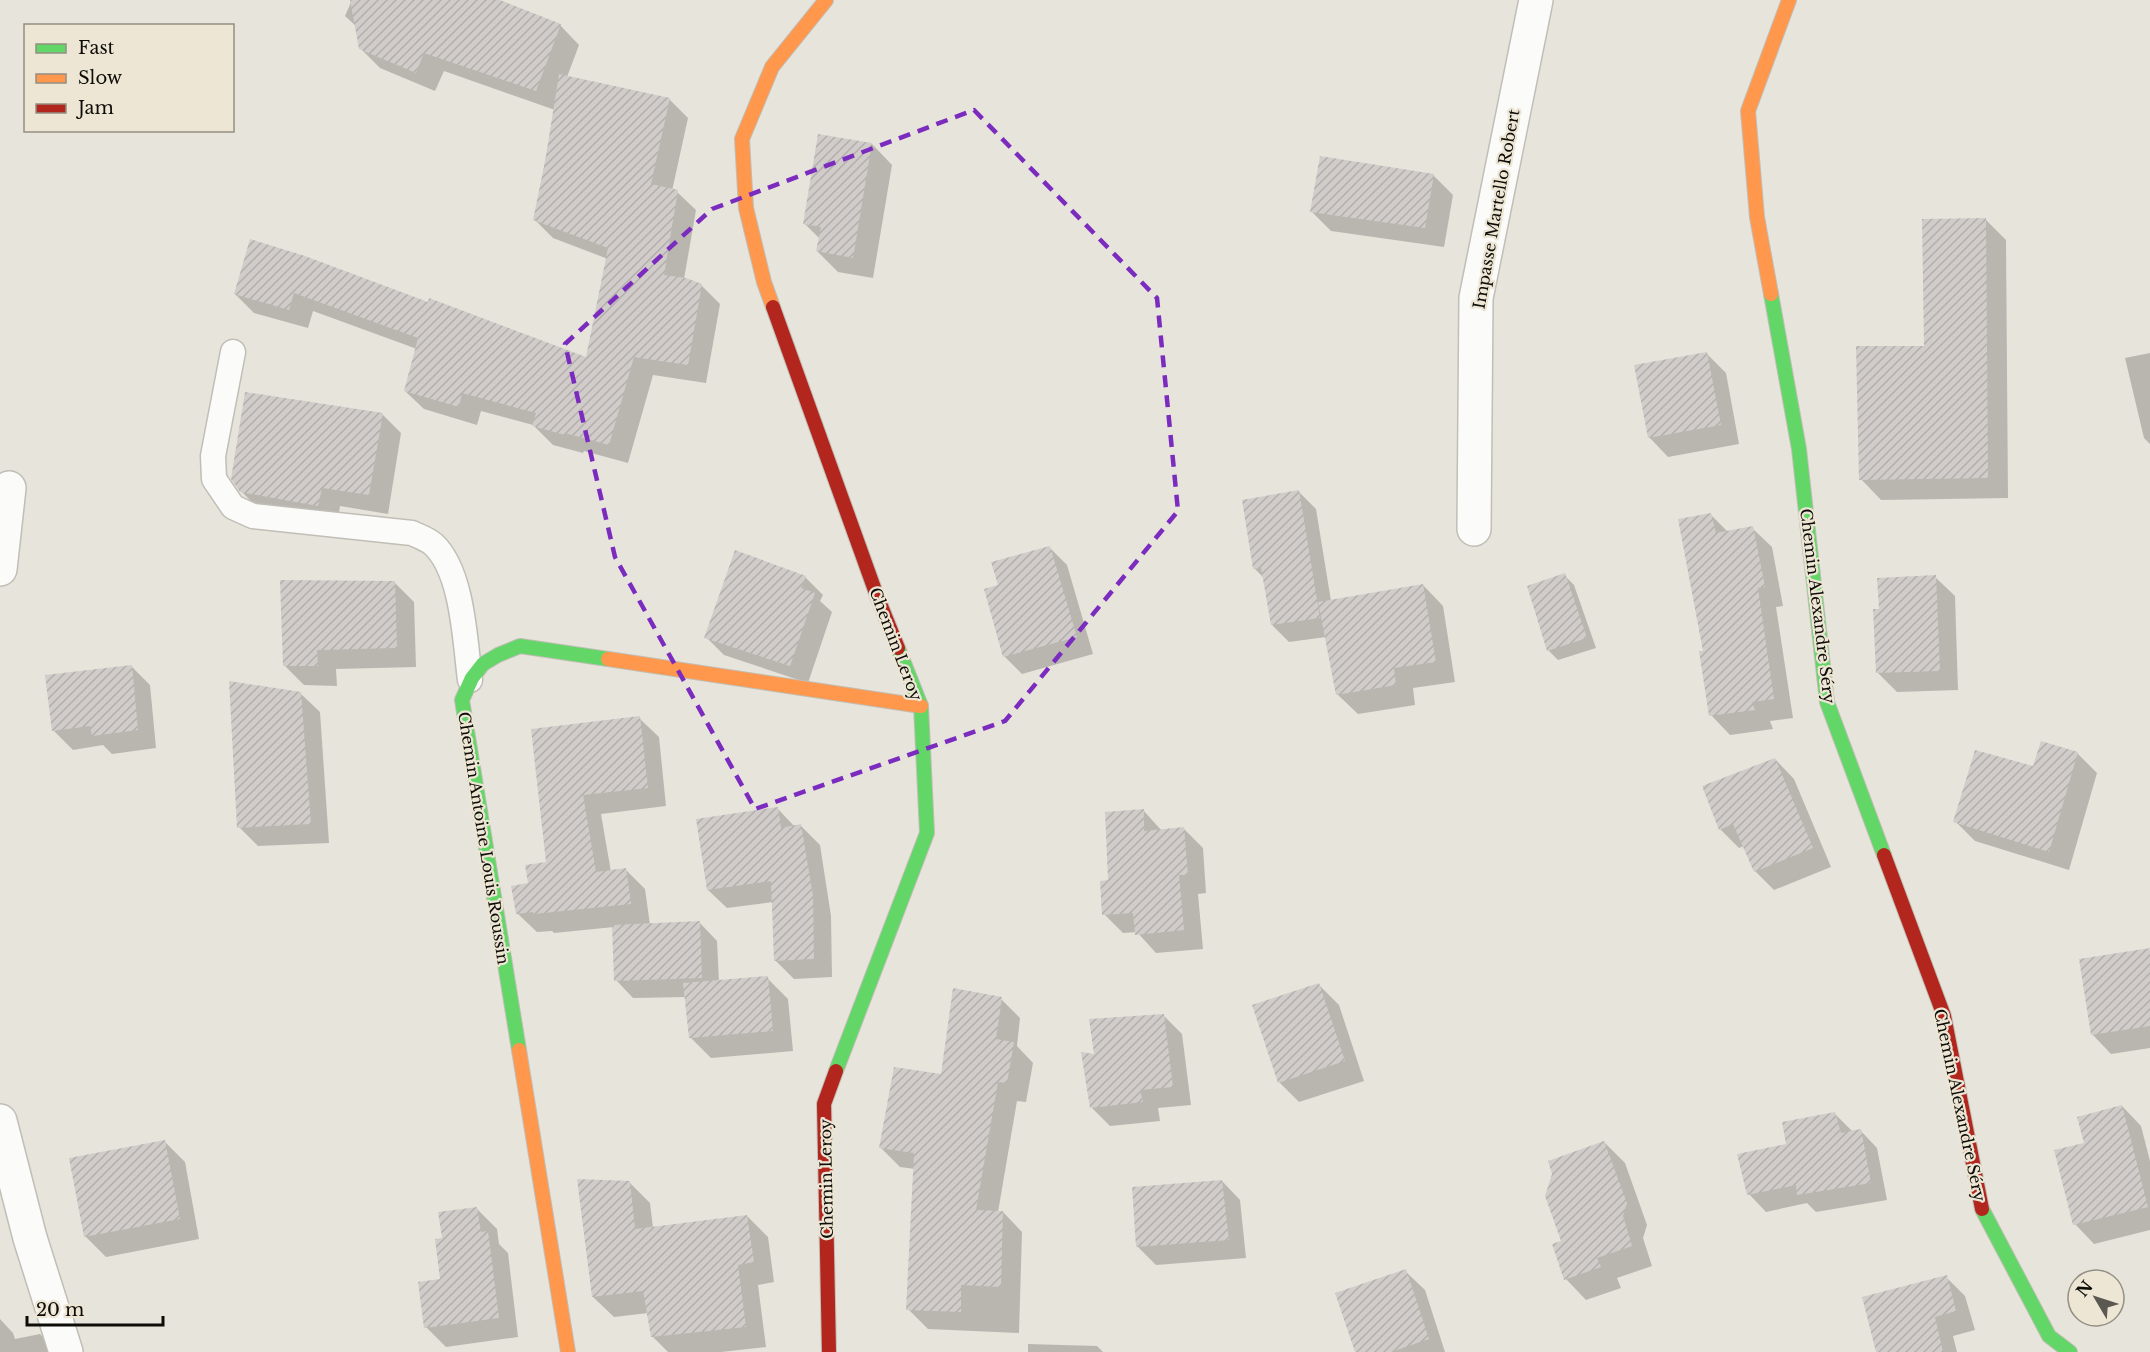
<svg xmlns="http://www.w3.org/2000/svg" width="2150" height="1352" viewBox="0 0 2150 1352" font-family="'Libre Baskerville',serif">
<defs>
<pattern id="building-hatch" width="6" height="6" patternUnits="userSpaceOnUse" patternTransform="scale(1.5)"><rect width="6" height="6" fill="#d1ccca"/><path d="M-1 1l2-2M0 6l6-6M5 7l2-2" fill="none" stroke="#b2aeac"/></pattern>
</defs>
<rect width="100%" height="100%" fill="#e7e4db"/>
<g fill="#0003">
<path d="M 352,0 L 496,0 L 560,25 L 579,45 L 567,77 L 669,99 L 688,118 L 672,191 L 677,192 L 696,210 L 684,279 L 701,285 L 720,304 L 706,383 L 653,375 L 628,463 L 584,451 L 583,453 L 553,445 L 533,425 L 481,411 L 477,425 L 424,409 L 405,391 L 417,349 L 313,311 L 308,328 L 254,313 L 235,294 L 251,241 L 588,359 L 608,259 L 553,238 L 534,219 L 555,110 L 444,71 L 435,91 L 380,68 L 360,48 L 357,27 L 345,16 Z"/>
<path d="M 872,144 L 892,165 L 873,278 L 838,272 L 817,251 L 820,239 L 804,223 Z"/>
<path d="M 1433,175 L 1453,195 L 1444,247 L 1331,231 L 1311,211 Z"/>
<path d="M 1985,219 L 2006,240 L 2008,498 L 1881,500 L 1861,479 Z"/>
<path d="M 2150,353 L 2150,444 L 2144,438 L 2125,358 Z"/>
<path d="M 1707,354 L 1726,373 L 1739,444 L 1668,457 L 1649,437 Z"/>
<path d="M 382,414 L 401,433 L 388,514 L 340,506 L 337,525 L 261,511 L 241,491 Z"/>
<path d="M 1299,492 L 1316,509 L 1331,601 L 1423,585 L 1443,606 L 1455,682 L 1413,688 L 1415,705 L 1358,714 L 1337,694 L 1326,637 L 1289,642 L 1272,625 L 1264,578 L 1254,568 Z"/>
<path d="M 1711,515 L 1728,532 L 1752,528 L 1772,547 L 1783,606 L 1776,607 L 1793,718 L 1770,721 L 1773,729 L 1730,735 L 1711,715 L 1705,652 Z"/>
<path d="M 1050,548 L 1067,565 L 1093,654 L 1022,674 L 1005,657 L 1000,586 Z"/>
<path d="M 1564,575 L 1574,585 L 1596,648 L 1558,660 L 1548,650 Z"/>
<path d="M 805,577 L 823,595 L 820,601 L 832,612 L 808,683 L 724,655 L 706,637 Z"/>
<path d="M 1935,577 L 1955,596 L 1958,690 L 1897,692 L 1877,672 L 1881,610 Z"/>
<path d="M 394,582 L 414,602 L 416,667 L 336,669 L 337,686 L 304,685 L 284,665 Z"/>
<path d="M 131,666 L 150,685 L 156,748 L 112,754 L 103,745 L 73,750 L 54,731 Z"/>
<path d="M 300,693 L 320,712 L 329,843 L 258,846 L 239,827 Z"/>
<path d="M 639,718 L 659,737 L 666,806 L 601,814 L 611,872 L 625,869 L 645,889 L 650,925 L 700,923 L 717,941 L 719,982 L 767,978 L 788,999 L 793,1051 L 711,1058 L 690,1037 L 686,997 L 633,998 L 616,980 L 614,927 L 554,933 L 552,931 L 537,932 L 517,913 L 530,884 L 547,863 L 533,730 Z"/>
<path d="M 2077,753 L 2097,773 L 2069,870 L 1975,841 L 1955,821 Z"/>
<path d="M 1775,759 L 1794,779 L 1831,867 L 1774,890 L 1755,871 L 1744,846 L 1739,848 L 1720,829 Z"/>
<path d="M 778,809 L 795,827 L 801,826 L 820,845 L 831,916 L 832,977 L 794,979 L 775,960 L 773,902 L 727,908 L 708,890 Z"/>
<path d="M 1143,810 L 1162,831 L 1184,829 L 1203,848 L 1206,893 L 1198,894 L 1203,949 L 1156,953 L 1137,932 L 1123,933 L 1104,914 L 1109,881 Z"/>
<path d="M 2150,950 L 2150,1048 L 2111,1054 L 2092,1034 Z"/>
<path d="M 1319,985 L 1339,1005 L 1364,1081 L 1299,1102 L 1279,1082 Z"/>
<path d="M 1001,999 L 1020,1018 L 1017,1046 L 1033,1063 L 1026,1102 L 1017,1101 L 998,1212 L 1003,1212 L 1022,1232 L 1019,1333 L 928,1329 L 908,1309 L 915,1169 L 900,1167 L 880,1147 L 942,1075 Z"/>
<path d="M 1163,1015 L 1182,1034 L 1191,1105 L 1158,1108 L 1160,1121 L 1110,1126 L 1092,1108 L 1096,1056 Z"/>
<path d="M 2122,1106 L 2141,1126 L 2150,1161 L 2150,1230 L 2094,1244 L 2075,1224 L 2086,1144 Z"/>
<path d="M 1835,1114 L 1852,1131 L 1860,1130 L 1877,1148 L 1887,1200 L 1816,1212 L 1807,1203 L 1766,1212 L 1749,1194 L 1788,1145 Z"/>
<path d="M 164,1141 L 185,1162 L 199,1239 L 106,1257 L 85,1236 Z"/>
<path d="M 1604,1142 L 1625,1163 L 1647,1225 L 1643,1238 L 1652,1266 L 1617,1278 L 1621,1288 L 1586,1300 L 1566,1279 L 1563,1242 L 1553,1174 Z"/>
<path d="M 1222,1181 L 1240,1200 L 1246,1258 L 1156,1265 L 1137,1246 Z"/>
<path d="M 629,1182 L 650,1203 L 653,1228 L 747,1216 L 768,1237 L 774,1282 L 758,1285 L 766,1347 L 721,1352 L 668,1352 L 652,1336 L 648,1313 L 614,1317 L 593,1297 Z"/>
<path d="M 477,1209 L 497,1229 L 499,1244 L 508,1253 L 518,1337 L 446,1347 L 426,1327 L 441,1281 L 444,1239 Z"/>
<path d="M 1405,1271 L 1425,1290 L 1445,1352 L 1356,1352 Z"/>
<path d="M 1946,1277 L 1965,1296 L 1975,1330 L 1953,1336 L 1957,1352 L 1877,1352 Z"/>
<path d="M 0,1319 L 13,1333 L 15,1339 L 40,1334 L 58,1352 L 0,1352 Z"/>
<path d="M 1028,1344 L 1097,1346 L 1103,1352 L 1028,1352 Z"/>
</g>
<g fill="url(#building-hatch)">
<path d="M 350,0 L 500,0 L 561,24 L 536,91 L 424,53 L 416,73 L 359,49 Z"/>
<path d="M 559,74 L 670,98 L 651,184 L 678,190 L 664,275 L 686,278 L 702,284 L 688,365 L 634,357 L 609,445 L 565,433 L 565,435 L 532,426 L 536,413 L 462,393 L 459,407 L 404,391 L 418,338 L 294,293 L 289,310 L 234,294 L 250,239 L 305,256 L 428,302 L 429,298 L 586,357 L 608,248 L 533,220 L 545,162 Z"/>
<path d="M 818,134 L 872,143 L 853,258 L 816,251 L 821,227 L 803,224 Z"/>
<path d="M 1320,156 L 1434,174 L 1425,228 L 1310,212 Z"/>
<path d="M 1986,218 L 1988,478 L 1859,480 L 1856,346 L 1924,346 L 1922,219 Z"/>
<path d="M 1707,352 L 1721,425 L 1648,438 L 1634,365 Z"/>
<path d="M 245,392 L 383,413 L 369,495 L 322,488 L 318,506 L 240,492 L 231,479 Z"/>
<path d="M 1299,490 L 1320,618 L 1271,625 L 1261,568 L 1253,569 L 1242,500 Z"/>
<path d="M 1711,513 L 1716,533 L 1753,526 L 1765,587 L 1758,588 L 1774,699 L 1752,702 L 1755,710 L 1709,716 L 1699,651 L 1703,651 L 1678,519 Z"/>
<path d="M 1050,546 L 1077,637 L 1003,657 L 984,589 L 998,585 L 991,562 Z"/>
<path d="M 735,550 L 806,576 L 801,588 L 815,593 L 790,666 L 704,638 Z"/>
<path d="M 1565,573 L 1587,638 L 1547,651 L 1527,586 Z"/>
<path d="M 1936,575 L 1940,671 L 1876,673 L 1873,609 L 1879,609 L 1877,578 Z"/>
<path d="M 280,580 L 395,581 L 397,648 L 317,650 L 318,666 L 283,666 Z"/>
<path d="M 1423,584 L 1436,662 L 1394,668 L 1396,685 L 1336,695 L 1318,602 Z"/>
<path d="M 132,665 L 138,730 L 92,736 L 90,726 L 52,731 L 45,675 Z"/>
<path d="M 229,681 L 301,692 L 311,824 L 237,828 Z"/>
<path d="M 640,716 L 648,788 L 583,795 L 596,872 L 626,868 L 631,904 L 534,914 L 533,912 L 516,914 L 511,886 L 528,883 L 525,865 L 546,862 L 531,729 Z"/>
<path d="M 2041,741 L 2078,752 L 2049,852 L 1953,822 L 1975,750 L 2033,766 Z"/>
<path d="M 1775,758 L 1813,848 L 1754,872 L 1733,824 L 1719,830 L 1702,786 Z"/>
<path d="M 778,807 L 781,828 L 801,824 L 813,896 L 814,959 L 774,961 L 771,881 L 707,890 L 696,819 Z"/>
<path d="M 1144,809 L 1144,831 L 1184,827 L 1188,875 L 1179,875 L 1184,930 L 1135,935 L 1133,913 L 1102,915 L 1100,881 L 1108,880 L 1105,812 Z"/>
<path d="M 700,921 L 702,978 L 614,981 L 612,925 Z"/>
<path d="M 2150,948 L 2150,1026 L 2091,1035 L 2079,959 Z"/>
<path d="M 768,976 L 773,1031 L 689,1038 L 683,983 Z"/>
<path d="M 1319,983 L 1345,1061 L 1278,1083 L 1252,1005 Z"/>
<path d="M 953,988 L 1002,997 L 996,1039 L 1014,1042 L 1007,1083 L 998,1082 L 976,1210 L 1003,1211 L 1001,1287 L 961,1285 L 961,1312 L 906,1310 L 914,1153 L 879,1148 L 894,1067 L 941,1074 Z"/>
<path d="M 1164,1014 L 1173,1087 L 1140,1090 L 1143,1102 L 1090,1108 L 1081,1052 L 1094,1054 L 1089,1019 Z"/>
<path d="M 2122,1105 L 2148,1207 L 2073,1225 L 2054,1150 L 2084,1143 L 2077,1117 Z"/>
<path d="M 1835,1112 L 1841,1133 L 1861,1129 L 1871,1183 L 1797,1195 L 1796,1185 L 1747,1195 L 1737,1154 L 1786,1144 L 1782,1122 Z"/>
<path d="M 165,1140 L 180,1219 L 84,1237 L 69,1158 Z"/>
<path d="M 1604,1141 L 1627,1203 L 1623,1216 L 1632,1246 L 1597,1258 L 1601,1267 L 1564,1280 L 1552,1244 L 1561,1241 L 1545,1196 L 1552,1174 L 1548,1161 Z"/>
<path d="M 577,1179 L 630,1181 L 635,1229 L 747,1215 L 754,1262 L 738,1265 L 746,1327 L 651,1337 L 643,1291 L 592,1297 Z"/>
<path d="M 1222,1180 L 1229,1240 L 1136,1247 L 1132,1187 Z"/>
<path d="M 477,1207 L 481,1232 L 488,1231 L 499,1318 L 424,1328 L 418,1282 L 440,1279 L 435,1239 L 442,1238 L 438,1212 Z"/>
<path d="M 1406,1269 L 1429,1339 L 1391,1352 L 1355,1352 L 1335,1293 Z"/>
<path d="M 1947,1275 L 1956,1311 L 1935,1317 L 1943,1352 L 1876,1352 L 1862,1297 Z"/>
</g>
<g fill="none" stroke-linecap="round" stroke-linejoin="round">
<g stroke="#c0beb6" stroke-width="27">
<path id="lane" d="M 233,352 L 213,456 L 214,479 L 233,507 L 253,516 L 412,533 C 418,536 427,539 433,544 C 463,571 465,642 470,680"/>
</g>
<g stroke="#c0beb6" stroke-width="36">
<g id="street">
<path d="M 1474,529 L 1476,298 L 1536,0"/>
<path d="M 0,569 L 9,488"/>
<path d="M 0,1121 L 30,1238 L 66,1352"/>
</g>
</g>
<g stroke="#c0beb6" stroke-width="16">
<g id="fast">
<path d="M 1771,294 L 1799,449 L 1827,702 L 1884,855"/>
<path d="M 519,1050 L 462,700 L 472,678 L 483,664 L 498,655 L 520,646 L 608,659"/>
<path d="M 836,1071 L 927,833 L 921,706 L 898,648"/>
<path d="M 1982,1209 L 2049,1336 L 2070,1352"/>
</g>
</g>
<g stroke="#c0beb6" stroke-width="16">
<g id="slow">
<path d="M 1771,294 L 1757,217 L 1748,111 L 1789,0"/>
<path d="M 773,307 L 764,282 L 746,208 L 742,139 L 772,67 L 826,0"/>
<path d="M 608,659 L 921,706"/>
<path d="M 519,1050 L 568,1352"/>
</g>
</g>
<g stroke="#c0beb6" stroke-width="16">
<g id="jam">
<path d="M 773,307 L 877,596 L 898,648"/>
<path d="M 1884,855 L 1944,1016 L 1982,1209"/>
<path d="M 829,1352 L 824,1104 L 836,1071"/>
</g>
</g>
<use href="#lane" stroke="#fbfbfa" stroke-width="24"/>
<use href="#street" stroke="#fbfbfa" stroke-width="33"/>
<use href="#fast" stroke="#63d668" stroke-width="14"/>
<use href="#slow" stroke="#ff974d" stroke-width="14"/>
<use href="#jam" stroke="#b3261e" stroke-width="14"/>
</g>
<path fill="none" stroke="#7b2cbf" stroke-width="4.5" stroke-dasharray="12 8" stroke-linejoin="round" d="M 974,110 L 1157,298 L 1178,511 L 1005,721 L 755,809 L 615,557 L 565,344 L 712,209 Z"/>
<g text-anchor="middle" stroke-width="4.5" stroke-linejoin="round" paint-order="stroke">
<g font-size="16" fill="#0e0c07" stroke="#ede6d5">
<text transform="translate(1496 209) rotate(-80)" y="6">Impasse Martello Robert</text>
<text transform="translate(1818 606) rotate(83)" y="6">Chemin Alexandre Séry</text>
<text transform="translate(896 644) rotate(69)" y="6">Chemin Leroy</text>
<text transform="translate(484 838) rotate(81)" y="6">Chemin Antoine Louis Roussin</text>
<text transform="translate(1960 1105) rotate(78)" y="6">Chemin Alexandre Séry</text>
<text transform="translate(826 1179) rotate(-91)" y="6">Chemin Leroy</text>
</g>
</g>
<rect x="24" y="24" width="210" height="108" fill="#ede6d5" stroke="#948f83" stroke-width="1.5"/>
<rect x="36" y="44" width="30" height="9" fill="#63d668" stroke="#948f83" stroke-width="1.5"/>
<text x="78" y="54" font-size="18" fill="#0e0c07">Fast</text>
<rect x="36" y="74" width="30" height="9" fill="#ff974d" stroke="#948f83" stroke-width="1.5"/>
<text x="78" y="84" font-size="18" fill="#0e0c07">Slow</text>
<rect x="36" y="104" width="30" height="9" fill="#b3261e" stroke="#948f83" stroke-width="1.5"/>
<text x="78" y="114" font-size="18" fill="#0e0c07">Jam</text>
<g transform="translate(2096 1298) rotate(309)"><circle r="28" fill="#ede6d5" stroke="#948f83" stroke-width="1.5"/>
<path d="M0-4.5L10 22L0 15L-10 22Z" fill="#5a5851"/>
<text y="-9" font-size="16" font-weight="bold" text-anchor="middle" fill="#0e0c07">N</text>
</g>
<path d="M27 1316v9h136v-9" fill="none" stroke="#0e0c07" stroke-width="3"/>
<text x="36" y="1316" font-size="18" fill="#0e0c07" stroke="#ede6d5" stroke-width="4.5" paint-order="stroke">20 m</text>
</svg>
